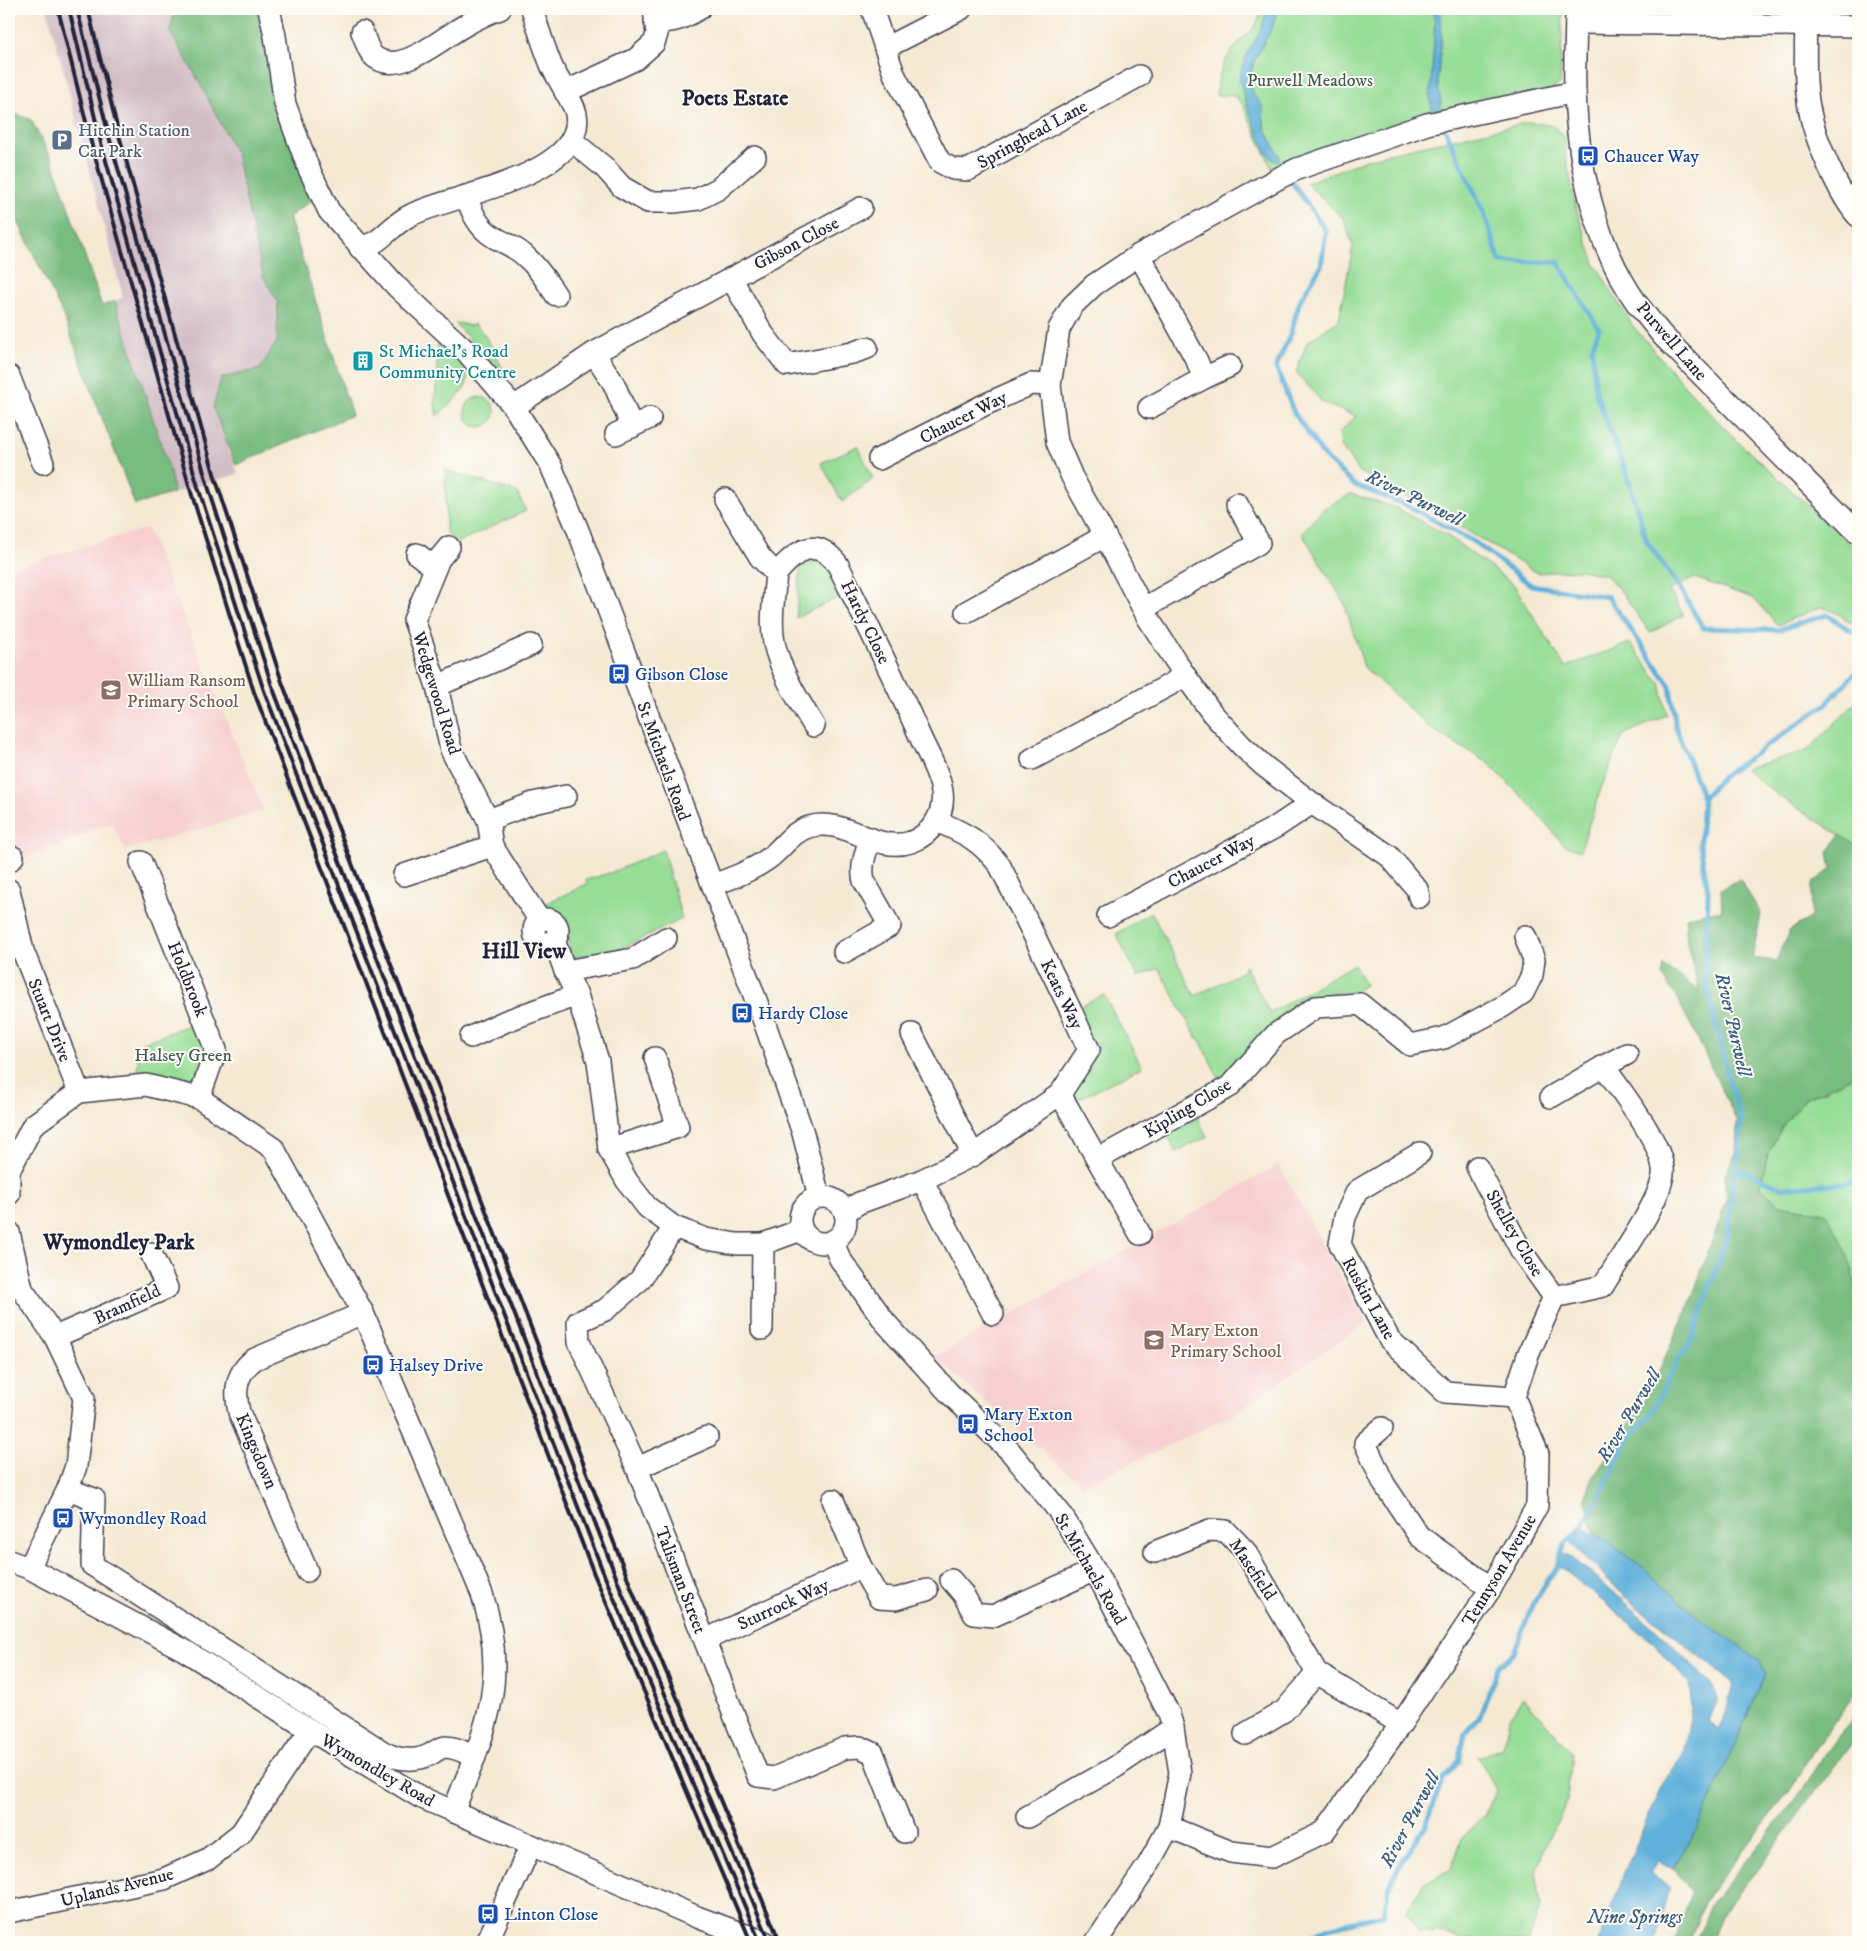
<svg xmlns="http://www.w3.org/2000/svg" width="1867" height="1951" viewBox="0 0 1867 1951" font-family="'IM FELL DW Pica',serif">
<rect width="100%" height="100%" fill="#fdfcf7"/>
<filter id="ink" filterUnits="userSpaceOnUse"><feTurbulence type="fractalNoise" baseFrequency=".02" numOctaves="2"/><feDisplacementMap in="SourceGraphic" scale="10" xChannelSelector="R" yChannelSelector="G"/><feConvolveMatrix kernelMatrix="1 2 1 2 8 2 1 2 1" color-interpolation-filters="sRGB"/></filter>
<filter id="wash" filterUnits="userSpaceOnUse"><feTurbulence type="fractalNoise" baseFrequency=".0096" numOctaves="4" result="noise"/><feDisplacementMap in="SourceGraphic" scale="20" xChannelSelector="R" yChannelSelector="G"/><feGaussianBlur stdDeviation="1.12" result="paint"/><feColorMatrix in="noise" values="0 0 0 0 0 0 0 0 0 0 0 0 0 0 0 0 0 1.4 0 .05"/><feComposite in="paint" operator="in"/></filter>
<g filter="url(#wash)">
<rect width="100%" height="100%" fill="#f5e9d3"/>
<g fill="#f7cfd0">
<path d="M 147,528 L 264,811 L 126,850 L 112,823 L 18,861 L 9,854 L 9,569 Z"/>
<path d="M 1279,1165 L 1366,1323 L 1234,1414 L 1083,1486 L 935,1357 Z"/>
</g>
<path fill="#d2bdc5" d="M 47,9 L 175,9 L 170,32 L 195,74 L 236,153 L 263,276 L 278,302 L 277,341 L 260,369 L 221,378 L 213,408 L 238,474 L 174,493 L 170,472 L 115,301 L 123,297 Z"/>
<g fill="#96dd96" stroke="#5c8068">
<path d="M 1262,9 L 1563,9 L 1560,84 L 1548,92 L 1273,171 L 1243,105 L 1235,96 L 1216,95 C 1218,76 1222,62 1235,47 C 1247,32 1257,30 1262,9 Z"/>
<path d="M 1530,122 L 1554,126 L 1564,137 L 1566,157 L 1577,212 L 1595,264 L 1633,326 L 1683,384 L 1735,439 L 1852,546 L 1858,561 L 1858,618 L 1851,623 L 1837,613 L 1821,607 L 1778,625 L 1753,598 L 1695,578 L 1669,590 L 1684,615 L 1650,633 L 1620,590 L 1606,575 L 1580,570 L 1537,573 L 1421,503 L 1359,472 L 1342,448 L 1339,433 L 1356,416 L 1323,403 L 1296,372 L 1307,342 L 1339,320 L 1353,246 L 1343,218 L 1306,183 L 1362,161 L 1394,152 Z"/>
<path d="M 459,323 L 470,326 L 475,324 C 490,339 498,360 507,378 L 455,324 Z"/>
<path d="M 440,342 C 480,378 474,383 437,416 L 435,404 L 438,345 Z"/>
<circle cx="480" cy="412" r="15"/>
<path d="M 858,446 L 873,479 L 842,502 L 821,463 Z"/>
<path d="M 445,470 L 517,492 L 526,511 L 458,542 L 446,533 Z"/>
<path d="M 1351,494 L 1394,507 L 1447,535 L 1514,585 L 1565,667 L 1630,643 L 1660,683 L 1667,715 L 1623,735 L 1602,786 L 1580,851 L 1564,845 L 1532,807 L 1488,763 L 1430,728 L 1364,667 L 1344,602 L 1302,533 L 1323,509 Z"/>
<path d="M 811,561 C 830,562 834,581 841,596 L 796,618 L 800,568 L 806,562 Z"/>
<path d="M 1858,700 L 1858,847 L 1779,796 L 1745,769 L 1808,750 Z"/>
<path d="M 663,850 L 682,919 L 621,949 L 571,958 C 566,928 568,923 540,906 L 587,884 L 586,880 L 613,872 Z"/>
<path d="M 1151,912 L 1195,996 L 1243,971 L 1245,966 L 1270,1013 L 1354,964 L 1365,985 L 1354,992 L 1330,993 L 1271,1029 L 1222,1085 L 1200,1040 L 1197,1038 L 1159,968 L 1138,977 L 1116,934 Z"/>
<path d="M 1104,995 L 1142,1067 L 1071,1103 L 1068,1096 L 1096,1052 L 1076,1008 Z"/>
<path d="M 197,1022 L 210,1049 L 199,1078 C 182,1085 154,1077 136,1073 L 142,1043 Z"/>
<path d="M 1858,1074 L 1858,1294 L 1826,1213 L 1780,1205 L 1760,1188 L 1768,1154 L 1782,1127 L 1805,1099 Z"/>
<path d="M 1197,1116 L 1207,1137 L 1176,1152 L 1165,1131 Z"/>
<path d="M 1523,1697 L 1571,1752 L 1567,1802 L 1551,1833 L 1536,1871 L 1541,1906 L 1528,1942 L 1479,1942 L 1445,1934 L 1418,1932 L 1407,1913 L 1423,1883 L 1450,1871 L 1463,1836 L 1484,1816 L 1497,1790 L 1478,1757 L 1503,1748 L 1509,1719 Z"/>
</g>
<g fill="#78bc7f" stroke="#4d6f5d">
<path d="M 175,9 L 262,9 L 313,199 L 289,217 L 352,415 L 236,465 L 213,408 L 221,378 L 260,369 L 277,341 L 278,302 L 263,276 L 236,153 L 195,74 L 170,32 Z"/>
<path d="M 9,111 L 31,120 L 52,159 L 102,306 L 115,301 L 170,472 L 174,493 L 135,505 L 63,315 L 9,203 Z"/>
<path d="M 1840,835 L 1858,847 L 1858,1074 L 1805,1099 L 1782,1127 L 1768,1154 L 1760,1188 L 1780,1205 L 1826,1213 L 1846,1250 L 1858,1294 L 1858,1691 L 1821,1741 L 1788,1792 L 1710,1893 L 1688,1942 L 1676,1942 L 1691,1892 L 1674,1868 L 1698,1828 L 1766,1673 L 1758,1660 L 1726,1636 L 1700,1619 L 1644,1569 L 1607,1541 L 1595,1535 L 1585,1498 L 1594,1475 L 1645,1401 L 1690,1303 L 1727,1199 L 1725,1174 L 1736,1153 L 1737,1122 L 1695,1033 L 1675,995 L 1662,976 L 1663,965 L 1699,991 L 1687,943 L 1685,917 L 1722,910 L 1721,889 L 1740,879 L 1761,914 L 1752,958 L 1776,961 L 1789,931 L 1811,917 L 1812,884 L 1831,869 L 1828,852 Z"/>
<path d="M 1858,1711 L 1858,1735 L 1760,1866 L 1727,1907 L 1710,1942 L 1695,1942 L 1713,1901 L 1795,1800 L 1824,1757 Z"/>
</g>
<g fill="#5fb0da" stroke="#40698a">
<path d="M 1266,9 L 1277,9 L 1273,26 L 1255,60 L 1250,75 L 1253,94 L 1262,105 L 1265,128 L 1280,157 L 1278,162 C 1267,159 1263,144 1259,135 C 1254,123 1241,93 1240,80 C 1240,54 1265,35 1266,9 Z"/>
<path d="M 1432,9 L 1439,9 C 1445,35 1438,59 1438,85 C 1439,94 1443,102 1439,112 L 1432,108 L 1430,101 L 1435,22 Z"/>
<path d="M 1585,1529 L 1607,1541 L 1644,1569 L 1700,1619 L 1726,1636 L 1758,1660 L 1766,1673 L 1698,1828 L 1674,1868 L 1658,1861 L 1651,1872 L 1669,1887 L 1655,1942 L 1598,1942 L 1625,1871 L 1660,1789 L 1683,1754 L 1692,1708 L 1689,1683 L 1653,1642 L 1558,1565 L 1562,1553 L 1574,1559 L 1660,1633 L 1712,1684 L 1717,1699 L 1708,1721 L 1718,1730 L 1725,1716 L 1733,1683 L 1625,1597 L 1569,1541 Z"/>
</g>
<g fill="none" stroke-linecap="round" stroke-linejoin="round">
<g stroke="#5fb0da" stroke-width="5">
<path d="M 1444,127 L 1484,213 L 1500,262 L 1558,262 L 1599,329 L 1592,348 L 1596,393 L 1626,472 L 1647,542 L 1678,585 L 1703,628 L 1778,630 L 1827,615 L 1851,631"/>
<path d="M 1290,179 L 1326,231 L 1321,266 L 1300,300 L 1291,333 L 1276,367 L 1294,413 L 1323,455 L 1354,485 L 1406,505 L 1474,542 L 1531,585 L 1608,597 L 1670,686 L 1676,728 L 1703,798 L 1700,844 L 1708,891 L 1705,978 L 1730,1084 L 1741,1119 L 1739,1154 L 1735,1168 L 1728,1234 L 1693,1337 L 1676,1364 L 1654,1409 L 1628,1441 L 1583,1526 L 1564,1546 L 1558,1565 L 1532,1605 L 1514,1653 L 1499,1666 L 1479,1718 L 1465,1733 L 1459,1762 L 1443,1779 L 1426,1825 L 1400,1864 L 1388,1889 L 1384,1915 L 1328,1928 L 1301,1942"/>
<path d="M 1703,798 L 1721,778 L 1826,704 L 1858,670"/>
<path d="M 1735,1168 L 1783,1188 L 1858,1182"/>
</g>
</g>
</g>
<g filter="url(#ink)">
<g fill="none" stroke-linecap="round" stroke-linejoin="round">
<g stroke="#424052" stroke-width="24">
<g id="minor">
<path d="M 269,9 L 275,36 L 285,104 L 308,167 L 329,211 L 397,287 L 464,349 L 514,407 L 551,466 L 578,530 L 765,1024 L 803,1133 L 819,1197"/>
<path d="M 872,9 L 894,74 L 940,162 L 953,169 L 968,170 L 1139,76"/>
<path d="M 1576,9 C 1576,37 1574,65 1575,93 C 1578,166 1595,245 1638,305 C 1646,315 1654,325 1662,335 L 1858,533"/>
<path d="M 1806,9 C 1806,41 1803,81 1810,112 C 1815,139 1840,197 1858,216"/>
<path d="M 655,22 C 675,22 682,19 699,9"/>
<path d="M 1576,23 L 1858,26"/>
<path d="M 362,32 C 366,40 368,53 376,58 C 401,75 441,39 462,27 C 474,20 487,13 500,9"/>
<path d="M 885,48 L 961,9"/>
<path d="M 565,92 L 636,59 L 654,43 L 657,34 L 654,9"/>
<path d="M 571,140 L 604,167 L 622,187 L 648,202 L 674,202 L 698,199 L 718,189 L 755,157"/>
<path d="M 466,196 C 472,212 478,228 494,237 C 506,244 518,248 527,258 C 539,268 547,282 556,295"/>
<path d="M 360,248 C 366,245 373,244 378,240 C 389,232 398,221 411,215 C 450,195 587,176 576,114 C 575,105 557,78 552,67 C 544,48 538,28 532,9"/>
<path d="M 1139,255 L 1197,361 L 1204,378 L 1149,408"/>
<path d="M 731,278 L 763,334 L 787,365 L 852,353 L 867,348"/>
<path d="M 594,353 L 614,384 L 632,427"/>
<path d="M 9,376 L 43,463"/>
<path d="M 1204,378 L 1230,366"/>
<path d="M 514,407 L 594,353 L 861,208"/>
<path d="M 616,434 L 650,418"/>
<path d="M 879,459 L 984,405 L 1031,384 L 1050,385"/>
<path d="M 725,499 L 760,557 L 776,574 C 774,597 770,621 774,643 C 781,673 799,701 814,726"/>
<path d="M 449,547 L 439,559 L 414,620 L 437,686 L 451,750 L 488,820 L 492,846 L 540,921"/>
<path d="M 417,554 L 435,568"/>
<path d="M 1144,608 L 1259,543 L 1237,504"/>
<path d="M 966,612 L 1105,536"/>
<path d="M 437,686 L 531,645"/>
<path d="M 1032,759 L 1173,683 L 1184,674"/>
<path d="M 488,820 L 533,803 L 566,796"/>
<path d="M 9,861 L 13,857"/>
<path d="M 141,862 L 216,1050 L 199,1098"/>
<path d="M 404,875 L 492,846"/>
<path d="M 713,885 C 732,878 751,871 768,859 C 782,849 791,832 809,827 C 844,816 876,854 911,842 C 932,834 945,814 942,792 C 939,771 926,751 918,732 C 893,675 865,620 838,565 C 815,534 795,552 776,574"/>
<path d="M 9,890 L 23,951 L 79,1092"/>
<path d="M 1419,897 L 1417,889 L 1389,856 L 1312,803 L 1264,766 L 1242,746 L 1212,713 L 1184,674 L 1148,618 L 1105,536 L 1072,477 L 1057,442 L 1050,385 L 1059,329 L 1072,306 L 1094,285 L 1139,255 L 1281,177 L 1297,169 L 1427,124 L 1575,92"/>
<path d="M 1108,916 L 1276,827 L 1312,803"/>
<circle cx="546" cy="931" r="12"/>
<path d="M 554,940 L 565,971 L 577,995 L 598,1061 L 609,1149 L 627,1181 L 647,1207 L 674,1227 L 706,1239 L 737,1244 L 763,1244 L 801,1230"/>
<path d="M 844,952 L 890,926 L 864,881 C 860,866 866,853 870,838"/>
<path d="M 565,971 L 633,959 L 666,938"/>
<path d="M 912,1034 L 973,1155"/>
<path d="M 471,1037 L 506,1021 L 577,995"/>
<path d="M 1604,1066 L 1627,1054"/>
<path d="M 1060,1094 L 1140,1234"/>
<path d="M 609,1149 L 678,1127 L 655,1058"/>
<path d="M 1420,1153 L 1357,1191 L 1345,1217 L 1340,1244 L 1389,1339 L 1445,1392 L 1514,1397"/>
<path d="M 1098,1159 L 1229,1087 L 1276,1034 L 1316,1007 L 1360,1004 L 1410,1045 L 1444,1038 L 1502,1007 L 1523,993 L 1532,975 L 1534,960 L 1525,936"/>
<path d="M 1477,1167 L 1522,1252 L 1554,1297"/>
<path d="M 922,1180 L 993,1314"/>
<path d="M 9,1194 L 9,1171 L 33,1125 L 79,1092 L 146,1085 L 199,1098 L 274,1149 L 363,1313 L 482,1594 C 510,1682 485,1731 453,1812"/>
<circle cx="823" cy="1220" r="23"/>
<path d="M 845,1212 L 859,1203 L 922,1180 L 973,1155 L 1060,1094 L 1089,1050 L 1072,1013 L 1000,866 C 980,840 966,834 937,821"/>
<path d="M 674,1227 L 640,1280 L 605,1310 L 578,1322 L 579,1342 L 637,1468 L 758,1776 L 774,1778 L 845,1748 L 860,1747 L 873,1753 L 904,1832"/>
<path d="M 9,1232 L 22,1289 L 55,1337 L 84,1398 L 76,1466 L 68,1489 L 29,1568"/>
<path d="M 833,1242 L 840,1259 L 885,1322 L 950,1394 L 1010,1451 L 1061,1514 L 1095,1570 L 1169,1714 L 1173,1728 L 1180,1773 L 1169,1827 L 1148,1865 L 1096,1942"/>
<path d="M 762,1329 L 763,1244"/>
<path d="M 55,1337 L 167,1288 L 151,1253"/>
<path d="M 1382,1428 L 1365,1443 L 1384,1484 L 1419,1536 L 1491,1588"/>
<path d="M 637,1468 L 707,1437"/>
<path d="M 68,1489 L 94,1499 L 92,1565 L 385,1753 C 399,1760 416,1762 431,1754 C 436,1751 439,1748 445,1747 C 456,1747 466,1753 475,1757"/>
<path d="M 833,1500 L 861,1567"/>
<path d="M 1155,1552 L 1210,1530 L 1226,1531 L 1245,1551 L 1317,1673 L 1401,1724"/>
<path d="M 9,1561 L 29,1568 L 184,1650 L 310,1730 L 420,1797 L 697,1917 L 765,1942"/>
<path d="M 307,1571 L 239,1412 C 234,1391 236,1372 255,1359 L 363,1313"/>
<path d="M 951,1580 L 963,1594 L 974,1614 L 993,1616 L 1095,1570"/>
<path d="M 705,1640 L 861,1567 L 879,1598 L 896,1599 L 927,1590"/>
<path d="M 1245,1734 L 1284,1711 L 1317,1673"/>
<path d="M 1027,1817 L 1114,1768 L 1173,1728"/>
<path d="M 1169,1827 L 1231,1852 L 1272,1857 L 1324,1832 L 1401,1724 L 1491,1588 L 1537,1506 L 1538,1454 L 1514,1397 L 1528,1355 L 1554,1297 L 1603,1286 C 1617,1262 1667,1193 1663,1168 C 1659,1138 1621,1092 1604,1066 L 1551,1097"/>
<path d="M 9,1912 L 164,1879 L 208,1859 L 241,1833 L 310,1730"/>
<path d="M 487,1942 L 531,1845"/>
</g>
</g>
<use href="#minor" stroke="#fff" stroke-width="21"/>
<g stroke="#22223b" stroke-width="4">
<path d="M 58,9 L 92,146 L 191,492 L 254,692 L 594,1574 L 751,1942"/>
<path d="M 69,9 L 101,143 L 198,487 L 263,688 L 605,1577 L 760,1942"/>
<path d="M 77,9 L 110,140 L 207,483 L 272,686 L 623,1595 L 770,1942"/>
<path d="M 88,9 L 119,135 L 215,477 L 282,682 L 638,1605 L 780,1942"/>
</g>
</g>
</g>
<defs>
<g id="parking-square" transform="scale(1.125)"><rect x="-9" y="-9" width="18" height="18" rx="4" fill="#5c6f8a" stroke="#fdfcf7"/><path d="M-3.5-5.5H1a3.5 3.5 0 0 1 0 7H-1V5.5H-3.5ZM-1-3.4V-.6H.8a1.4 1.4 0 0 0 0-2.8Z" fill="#fff"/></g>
<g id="bus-square" transform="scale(1.125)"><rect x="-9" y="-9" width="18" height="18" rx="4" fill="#1a4fb4" stroke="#fdfcf7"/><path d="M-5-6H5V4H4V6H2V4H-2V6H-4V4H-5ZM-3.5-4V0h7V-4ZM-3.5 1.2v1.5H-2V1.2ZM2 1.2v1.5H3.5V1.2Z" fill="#fff"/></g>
<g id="building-square" transform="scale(1.125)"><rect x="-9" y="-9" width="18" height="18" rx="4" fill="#0f9aa8" stroke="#fdfcf7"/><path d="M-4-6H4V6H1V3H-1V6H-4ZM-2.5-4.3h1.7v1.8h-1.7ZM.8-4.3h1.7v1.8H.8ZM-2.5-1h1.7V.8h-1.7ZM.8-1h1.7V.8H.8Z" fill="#fff"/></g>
<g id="school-square" transform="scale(1.125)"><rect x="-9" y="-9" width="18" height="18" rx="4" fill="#8d6e63" stroke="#fdfcf7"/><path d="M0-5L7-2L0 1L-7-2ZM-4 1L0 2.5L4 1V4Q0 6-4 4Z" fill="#fff"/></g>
</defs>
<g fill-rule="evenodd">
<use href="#parking-square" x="62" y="140"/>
<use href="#bus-square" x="1588" y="156"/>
<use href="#building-square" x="363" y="361"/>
<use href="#bus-square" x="619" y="674"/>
<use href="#school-square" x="111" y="690"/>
<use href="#bus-square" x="742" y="1013"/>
<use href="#school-square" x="1154" y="1340"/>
<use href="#bus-square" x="373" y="1365"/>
<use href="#bus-square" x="968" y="1424"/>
<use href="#bus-square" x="63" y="1518"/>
<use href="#bus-square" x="488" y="1914"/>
</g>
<g text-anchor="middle" stroke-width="4" stroke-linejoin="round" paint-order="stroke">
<g font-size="18" fill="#455a56" stroke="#fdfcf7">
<text x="1310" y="86">Purwell Meadows</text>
<text x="183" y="1061">Halsey Green</text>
</g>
<g font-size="18" fill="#4e5e75" stroke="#fdfcf7" text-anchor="start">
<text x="78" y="136">Hitchin Station<tspan x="78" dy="21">Car Park</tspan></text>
</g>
<g font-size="18" fill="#22223b" stroke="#fdfcf7">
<text transform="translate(1032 134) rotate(-29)" y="6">Springhead Lane</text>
<text transform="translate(796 243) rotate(-28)" y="6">Gibson Close</text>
<text transform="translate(1672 341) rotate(49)" y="6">Purwell Lane</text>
<text transform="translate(963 417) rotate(-27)" y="6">Chaucer Way</text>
<text transform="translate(866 622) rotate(64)" y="6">Hardy Close</text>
<text transform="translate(437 693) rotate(73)" y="6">Wedgewood Road</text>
<text transform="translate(664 761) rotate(70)" y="6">St Michaels Road</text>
<text transform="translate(1211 861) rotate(-28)" y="6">Chaucer Way</text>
<text transform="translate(188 979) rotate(68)" y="6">Holdbrook</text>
<text transform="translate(1062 994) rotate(64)" y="6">Keats Way</text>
<text transform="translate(50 1020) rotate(68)" y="6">Stuart Drive</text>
<text transform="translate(1187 1108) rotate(-31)" y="6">Kipling Close</text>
<text transform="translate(1515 1233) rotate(60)" y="6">Shelley Close</text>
<text transform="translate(1369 1298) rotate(61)" y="6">Ruskin Lane</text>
<text transform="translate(127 1304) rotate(-25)" y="6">Bramfield</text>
<text transform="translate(257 1451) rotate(67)" y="6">Kingsdown</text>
<text transform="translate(1091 1569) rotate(60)" y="6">St Michaels Road</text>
<text transform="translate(1253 1569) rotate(56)" y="6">Masefield</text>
<text transform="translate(1499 1570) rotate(-59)" y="6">Tennyson Avenue</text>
<text transform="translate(681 1580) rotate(69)" y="6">Talisman Street</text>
<text transform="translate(783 1604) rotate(-25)" y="6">Sturrock Way</text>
<text transform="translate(378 1770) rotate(30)" y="6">Wymondley Road</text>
<text transform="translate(117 1887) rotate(-14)" y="6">Uplands Avenue</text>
</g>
<g font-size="18" fill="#164399" stroke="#fdfcf7" text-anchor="start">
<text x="1604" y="162">Chaucer Way</text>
<text x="635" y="680">Gibson Close</text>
<text x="758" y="1019">Hardy Close</text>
<text x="389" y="1371">Halsey Drive</text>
<text x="984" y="1420">Mary Exton<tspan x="984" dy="21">School</tspan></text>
<text x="79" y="1524">Wymondley Road</text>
<text x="504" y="1920">Linton Close</text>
</g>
<g font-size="18" fill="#0d838f" stroke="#fdfcf7" text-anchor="start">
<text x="379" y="357">St Michael's Road<tspan x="379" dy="21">Community Centre</tspan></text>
</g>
<g font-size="18" fill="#785e54" stroke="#fdfcf7" text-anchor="start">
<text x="127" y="686">William Ransom<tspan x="127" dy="21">Primary School</tspan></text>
<text x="1170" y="1336">Mary Exton<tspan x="1170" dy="21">Primary School</tspan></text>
</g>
<g font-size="19" font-style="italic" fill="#3a5b7b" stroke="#fdfcf7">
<text transform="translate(1415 497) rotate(26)" y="7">River Purwell</text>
<text transform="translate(1734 1024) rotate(77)" y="7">River Purwell</text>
<text transform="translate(1628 1415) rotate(-59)" y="7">River Purwell</text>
<text transform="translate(1409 1819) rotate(-62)" y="7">River Purwell</text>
<text x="1635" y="1923">Nine Springs</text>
</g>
<g font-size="22" font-weight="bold" fill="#22223b" stroke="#fdfcf7">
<text x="735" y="105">Poets Estate</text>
<text x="524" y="958">Hill View</text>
<text x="119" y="1249">Wymondley Park</text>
</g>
</g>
<rect width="1867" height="1951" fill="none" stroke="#fdfcf7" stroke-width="30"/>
</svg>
